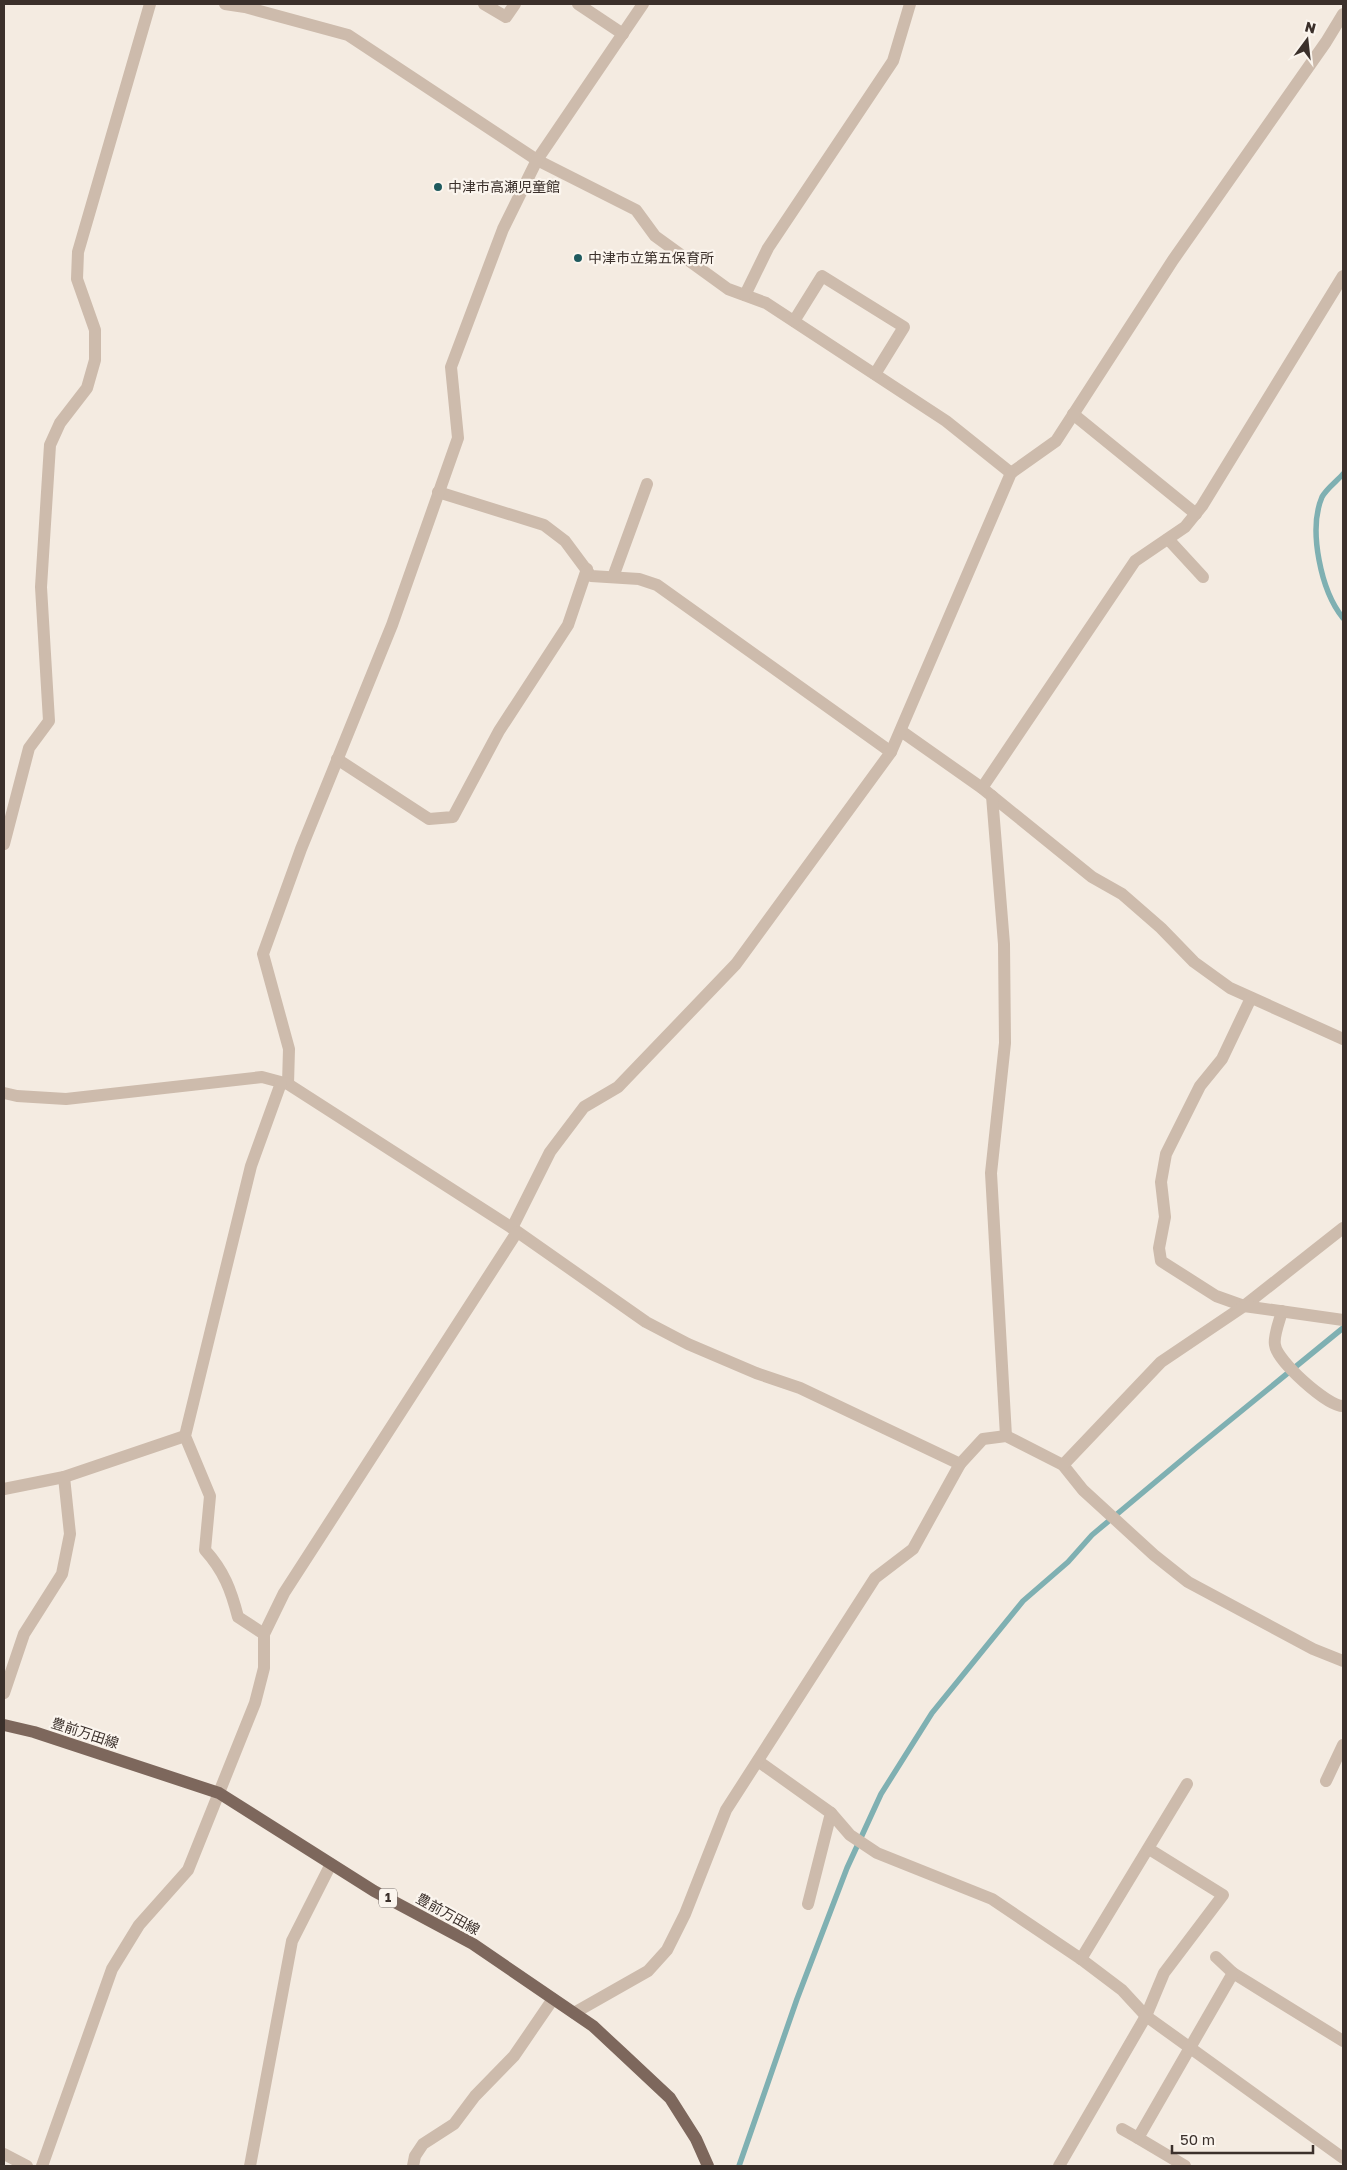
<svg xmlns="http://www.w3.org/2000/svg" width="1347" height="2170" viewBox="0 0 1347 2170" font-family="'Golos Text','Noto Sans JP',sans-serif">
<rect width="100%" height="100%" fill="#f4ebe1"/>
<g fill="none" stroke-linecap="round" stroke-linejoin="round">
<g stroke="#7fb0b2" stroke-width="5.5">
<path d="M 1343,474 C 1337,481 1326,489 1322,497 C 1308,530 1321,591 1343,618"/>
<path d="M 739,2166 L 797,1999 L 847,1868 L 881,1794 L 932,1713 L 1023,1601 L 1068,1562 L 1092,1535 L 1196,1448 L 1343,1328"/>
</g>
<g stroke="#cdbbac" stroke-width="12">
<path d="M 225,4 L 245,7 L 348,35 L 537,160 L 636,210 L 655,236 L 728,289 L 766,303 L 946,421 L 1011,473"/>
<path d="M 484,4 L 506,17 L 515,4"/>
<path d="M 578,4 L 623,34"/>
<path d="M 745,295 L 768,248 L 893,61 L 910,4"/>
<path d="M 794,321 L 822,276 L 904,327 L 875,374"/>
<path d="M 1073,414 L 1196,514"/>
<path d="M 438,492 L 544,525 L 565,541 L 591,576 L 639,579 L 657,585 L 891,752"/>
<path d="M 1168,539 L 1203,577"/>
<path d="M 613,577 L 647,484"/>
<path d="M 901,731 L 982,788 L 1092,877 L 1122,894 L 1161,928 L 1194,962 L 1230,988 L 1343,1039"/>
<path d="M 337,759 L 429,819 L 453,817 L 499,731 L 568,625 L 587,569"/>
<path d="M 982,788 L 1135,561 L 1185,527 L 1202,506 L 1343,276"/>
<path d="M 992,796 L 1004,944 L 1005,1043 L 991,1173 L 1006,1436"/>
<path d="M 4,844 L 29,748 L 49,721 L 41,587 L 50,445 L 60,423 L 87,388 L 95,360 L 95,330 L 77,279 L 78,252 L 150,4"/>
<path d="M 1251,998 L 1222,1059 L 1200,1086 L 1166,1154 L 1161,1182 L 1165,1217 L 1159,1248 L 1161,1261 L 1216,1296 L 1244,1306 L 1343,1228"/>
<path d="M 288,1084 L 289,1049 L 263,954 L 301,849 L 392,625 L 458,438 L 451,367 L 503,229 L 537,160 L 643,4"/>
<path d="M 4,1093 L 17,1096 L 66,1099 L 262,1077 L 288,1084 L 512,1228 L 646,1322 L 688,1344 L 756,1373 L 800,1388 L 960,1464 L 983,1439 L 1006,1436 L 1063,1465 L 1083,1490 L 1154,1555 L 1188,1582 L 1313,1649 L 1343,1661"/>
<path d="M 512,1228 L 550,1152 L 584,1107 L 618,1087 L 736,964 L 891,752 L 1011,473 L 1056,441 L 1173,260 L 1326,42 L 1343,14"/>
<path d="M 1282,1311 C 1280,1320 1273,1336 1275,1345 C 1277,1361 1327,1406 1343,1406"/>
<path d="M 1063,1465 L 1161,1362 L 1244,1306 L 1343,1320"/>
<path d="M 4,1489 L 64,1477 L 185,1436"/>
<path d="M 264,1634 L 238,1617 C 231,1590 224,1571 205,1550 L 210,1496 L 185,1436 L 251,1166 L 281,1083"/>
<path d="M 4,1693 L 24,1634 L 62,1574 L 70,1534 L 64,1477"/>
<path d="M 758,1761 L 831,1813 L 808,1904"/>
<path d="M 1326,1781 L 1343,1745"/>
<path d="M 831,1813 L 850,1835 L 877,1853 L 992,1899 L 1081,1959 L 1122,1990 L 1146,2016 L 1343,2158"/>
<path d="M 1216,1957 L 1233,1973 L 1343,2041"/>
<path d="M 1081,1959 L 1187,1784"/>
<path d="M 574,2013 L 648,1971 L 667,1950 L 685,1914 L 726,1810 L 875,1578 L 913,1549 L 960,1464"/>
<path d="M 1122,2129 L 1138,2138"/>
<path d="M 4,2154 L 27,2166"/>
<path d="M 42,2166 L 112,1969 L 139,1925 L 188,1870 L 255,1703 L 264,1668 L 264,1634 L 284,1593 L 517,1232"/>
<path d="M 250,2166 L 292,1941 L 331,1864"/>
<path d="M 413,2166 L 415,2156 L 423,2144 L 454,2124 L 475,2096 L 514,2056 L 553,1999"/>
<path d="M 1059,2166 L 1146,2016 L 1164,1973 L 1223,1895 L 1149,1849"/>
<path d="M 1185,2166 L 1138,2138 L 1233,1973"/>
</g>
<path stroke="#7d675c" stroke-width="12" d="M 4,1725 L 34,1732 L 219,1793 L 374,1891 L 473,1944 L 593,2026 L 622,2053 L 670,2098 L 696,2139 L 708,2166"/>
</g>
<g fill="#1f5a5e" stroke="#fbf5ee" stroke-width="2">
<circle cx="438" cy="187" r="5"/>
<circle cx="578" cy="258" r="5"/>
</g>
<g text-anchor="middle" stroke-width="4.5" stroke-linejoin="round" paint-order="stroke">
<rect fill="#fbf5ee" stroke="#756b66" stroke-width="1" x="379" y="1888.5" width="18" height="19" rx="4"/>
<g font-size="12" font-weight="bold" fill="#3b302b">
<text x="388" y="1902">1</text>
</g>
<g font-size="14" fill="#3b302b" stroke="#fbf5ee" text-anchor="start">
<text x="448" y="192">中津市高瀬児童館</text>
<text x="588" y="263">中津市立第五保育所</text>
</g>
<g font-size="14" fill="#3b302b" stroke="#fbf5ee">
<text transform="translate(85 1733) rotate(18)" y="5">豊前万田線</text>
<text transform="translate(448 1914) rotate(29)" y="5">豊前万田線</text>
</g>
</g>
<rect width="1347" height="2170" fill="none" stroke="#3b302b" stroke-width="10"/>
<g transform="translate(1307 40) rotate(15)" stroke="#fbf5ee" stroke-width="4" paint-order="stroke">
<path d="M0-4L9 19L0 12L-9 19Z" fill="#3b302b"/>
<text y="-8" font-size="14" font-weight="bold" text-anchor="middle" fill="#3b302b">N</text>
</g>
<path d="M1172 2145v8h141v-8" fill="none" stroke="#3b302b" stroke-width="2.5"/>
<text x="1180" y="2145" font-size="15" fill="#3b302b" stroke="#fbf5ee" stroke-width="4" paint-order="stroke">50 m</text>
</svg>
